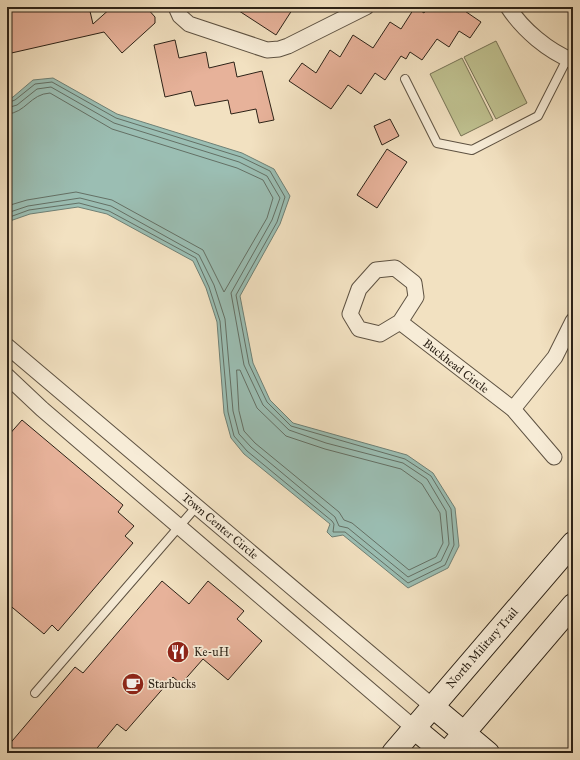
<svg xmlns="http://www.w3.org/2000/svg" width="580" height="760" viewBox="0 0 580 760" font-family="'IM FELL Great Primer',serif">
<rect width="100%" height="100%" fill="#f2e1c1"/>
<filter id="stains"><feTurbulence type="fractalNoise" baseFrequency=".005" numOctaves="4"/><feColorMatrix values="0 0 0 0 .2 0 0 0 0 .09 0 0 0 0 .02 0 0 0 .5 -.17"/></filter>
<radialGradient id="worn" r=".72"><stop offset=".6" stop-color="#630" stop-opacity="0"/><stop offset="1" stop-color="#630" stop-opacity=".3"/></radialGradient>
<g fill="#bfc190" stroke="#767254">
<path d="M 496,41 L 527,103 L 496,119 L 464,57 Z"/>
<path d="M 462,58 L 493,120 L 461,136 L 430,74 Z"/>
</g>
<path fill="#9bbeb3" stroke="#6f8075" d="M 53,78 L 117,114 L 242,153 L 274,169 L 290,196 L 280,224 L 240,296 L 253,363 L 270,400 L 293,423 L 407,455 L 433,473 L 455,508 L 459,546 L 448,568 L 408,588 L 343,535 L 332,537 L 327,532 L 330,524 L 244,454 L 231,438 L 224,413 L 217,322 L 206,288 L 193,261 L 107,214 L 78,207 L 30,214 L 7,222 L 7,100 L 13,97 L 33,80 Z"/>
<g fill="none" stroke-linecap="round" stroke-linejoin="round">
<g stroke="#647065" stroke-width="1">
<path d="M 7,103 L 15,100 L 35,84 L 52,82 L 116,118 L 241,157 L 270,171 L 285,197 L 277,222 L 236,295 L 249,364 L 267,402 L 291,426 L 405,459 L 431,476 L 451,509 L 454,545 L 445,565 L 408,583 L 345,532 L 333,532 L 334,524 L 332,521 L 247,451 L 234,436 L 228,412 L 220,321 L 209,287 L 196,258 L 109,211 L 79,203 L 29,210 L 7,218"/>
<path d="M 7,108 L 17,105 L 37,89 L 51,87 L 114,123 L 239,162 L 267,176 L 280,198 L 272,220 L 231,293 L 244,365 L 263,405 L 289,430 L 326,443 L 403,463 L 427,479 L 446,511 L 449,544 L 441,561 L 408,577 L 348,528 L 339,526 L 335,517 L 251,447 L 239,434 L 233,411 L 225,319 L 214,285 L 199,255 L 111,206 L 80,198 L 28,206 L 7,213"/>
<path d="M 7,114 C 26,113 30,94 50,93 L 112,129 L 237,168 L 263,180 L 273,198 L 267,218 L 224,292 L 203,250 L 112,200 L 76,192 L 27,200 L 7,206"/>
<path d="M 237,370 L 240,370 L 257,408 L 286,436 L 325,449 L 401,469 L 422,484 L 440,513 L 443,543 L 436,557 L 409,570 L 352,523 L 344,520 L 339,512 L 255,443 L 244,431 L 239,411 Z"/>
</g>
</g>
<g fill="#e7b29a" stroke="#2c2217">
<path d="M 30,7 L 89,7 L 93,24 L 112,7 L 146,7 L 155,17 L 155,23 L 122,53 L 104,32 L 7,54 L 7,12 Z"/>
<path d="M 233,7 L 294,7 L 276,35 Z"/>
<path d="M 415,7 L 424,13 L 428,7 L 459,7 L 481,22 L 470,38 L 459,31 L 449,47 L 437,39 L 422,60 L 410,52 L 406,59 L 401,56 L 385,80 L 375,73 L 361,94 L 348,85 L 331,109 L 289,81 L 302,63 L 316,73 L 330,50 L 340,57 L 353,35 L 373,48 L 390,22 L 401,29 Z"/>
<path d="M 175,40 L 179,58 L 206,52 L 209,68 L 234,62 L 237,77 L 262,71 L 274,120 L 259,123 L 256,109 L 231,114 L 228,100 L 195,106 L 191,91 L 165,97 L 154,45 Z"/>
<path d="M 390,119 L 399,136 L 382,145 L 374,126 Z"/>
<path d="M 387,149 L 407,162 L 377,208 L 357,195 Z"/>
<path d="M 22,420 L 123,505 L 118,512 L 134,526 L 125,536 L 133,543 L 58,631 L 52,625 L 44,634 L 7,603 L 7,437 Z"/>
<path d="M 162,581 L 189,604 L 208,581 L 244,611 L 237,619 L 262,641 L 228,680 L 203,659 L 181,684 L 173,677 L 126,731 L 117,724 L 93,753 L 7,753 L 7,747 L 75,667 L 83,673 Z"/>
</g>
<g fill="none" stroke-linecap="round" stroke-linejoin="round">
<g stroke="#5e5242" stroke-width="10">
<g id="service">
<path d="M 405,79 L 437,143 L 472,150 L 538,116 L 567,59"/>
<path d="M 35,693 L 197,506"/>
</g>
</g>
<g stroke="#5e5242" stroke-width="17">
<g id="minor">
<path d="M 176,7 L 180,16 L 189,24 L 267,50 L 279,49 L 288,46 L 366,7"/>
<path d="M 508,7 C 523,30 548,51 573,61"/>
<path d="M 400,322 L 380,334 L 359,329 L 350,314 L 359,289 L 376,270 L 395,268 L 414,283 L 416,297 L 400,322 L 513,409 L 554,457"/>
<path d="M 7,346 L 432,706"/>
<path d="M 7,376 L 42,409 L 414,728"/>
<path d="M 513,409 L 555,357 L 573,321"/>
</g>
</g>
<g stroke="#2c2217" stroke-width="24">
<g id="secondary">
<path d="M 432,706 L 488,753"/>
<path d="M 414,728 L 444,753"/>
<path d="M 393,753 L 573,543"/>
<path d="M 447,753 L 573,605"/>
</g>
</g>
<use href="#service" stroke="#f7ecd7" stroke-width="8"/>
<use href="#minor" stroke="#f7ecd7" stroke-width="15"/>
<use href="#secondary" stroke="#f7ecd7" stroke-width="22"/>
</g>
<defs>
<g id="restaurant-disc" transform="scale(1.15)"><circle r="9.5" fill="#8f2418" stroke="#f7ecd7"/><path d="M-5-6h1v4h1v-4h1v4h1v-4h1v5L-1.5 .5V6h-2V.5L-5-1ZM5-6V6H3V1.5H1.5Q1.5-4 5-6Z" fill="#fff"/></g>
<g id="cafe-disc" transform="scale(1.15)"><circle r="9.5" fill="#8f2418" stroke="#f7ecd7"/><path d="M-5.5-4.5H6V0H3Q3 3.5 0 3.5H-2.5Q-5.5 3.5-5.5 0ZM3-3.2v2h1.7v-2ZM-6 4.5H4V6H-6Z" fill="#fff"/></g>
</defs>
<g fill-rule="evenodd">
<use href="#restaurant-disc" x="178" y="652"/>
<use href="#cafe-disc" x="133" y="684"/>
</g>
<g text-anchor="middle" stroke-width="3.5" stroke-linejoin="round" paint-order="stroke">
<g font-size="12" fill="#2c2217" stroke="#f7ecd7">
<text transform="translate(456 366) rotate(38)" y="4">Buckhead Circle</text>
<text transform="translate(220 526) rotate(40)" y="4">Town Center Circle</text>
<text transform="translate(482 648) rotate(-49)" y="4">North Military Trail</text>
</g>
<g font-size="12" fill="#2c2217" stroke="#f7ecd7" text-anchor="start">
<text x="194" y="656">Ke-uH</text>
<text x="148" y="688">Starbucks</text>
</g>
</g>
<rect width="580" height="760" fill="none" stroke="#f2e1c1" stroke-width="24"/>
<rect x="8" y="8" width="564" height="744" fill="none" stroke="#2c2217" stroke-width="2"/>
<rect x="12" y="12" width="556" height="736" fill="none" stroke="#2c2217"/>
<rect width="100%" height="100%" filter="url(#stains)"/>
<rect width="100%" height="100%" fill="url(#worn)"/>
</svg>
